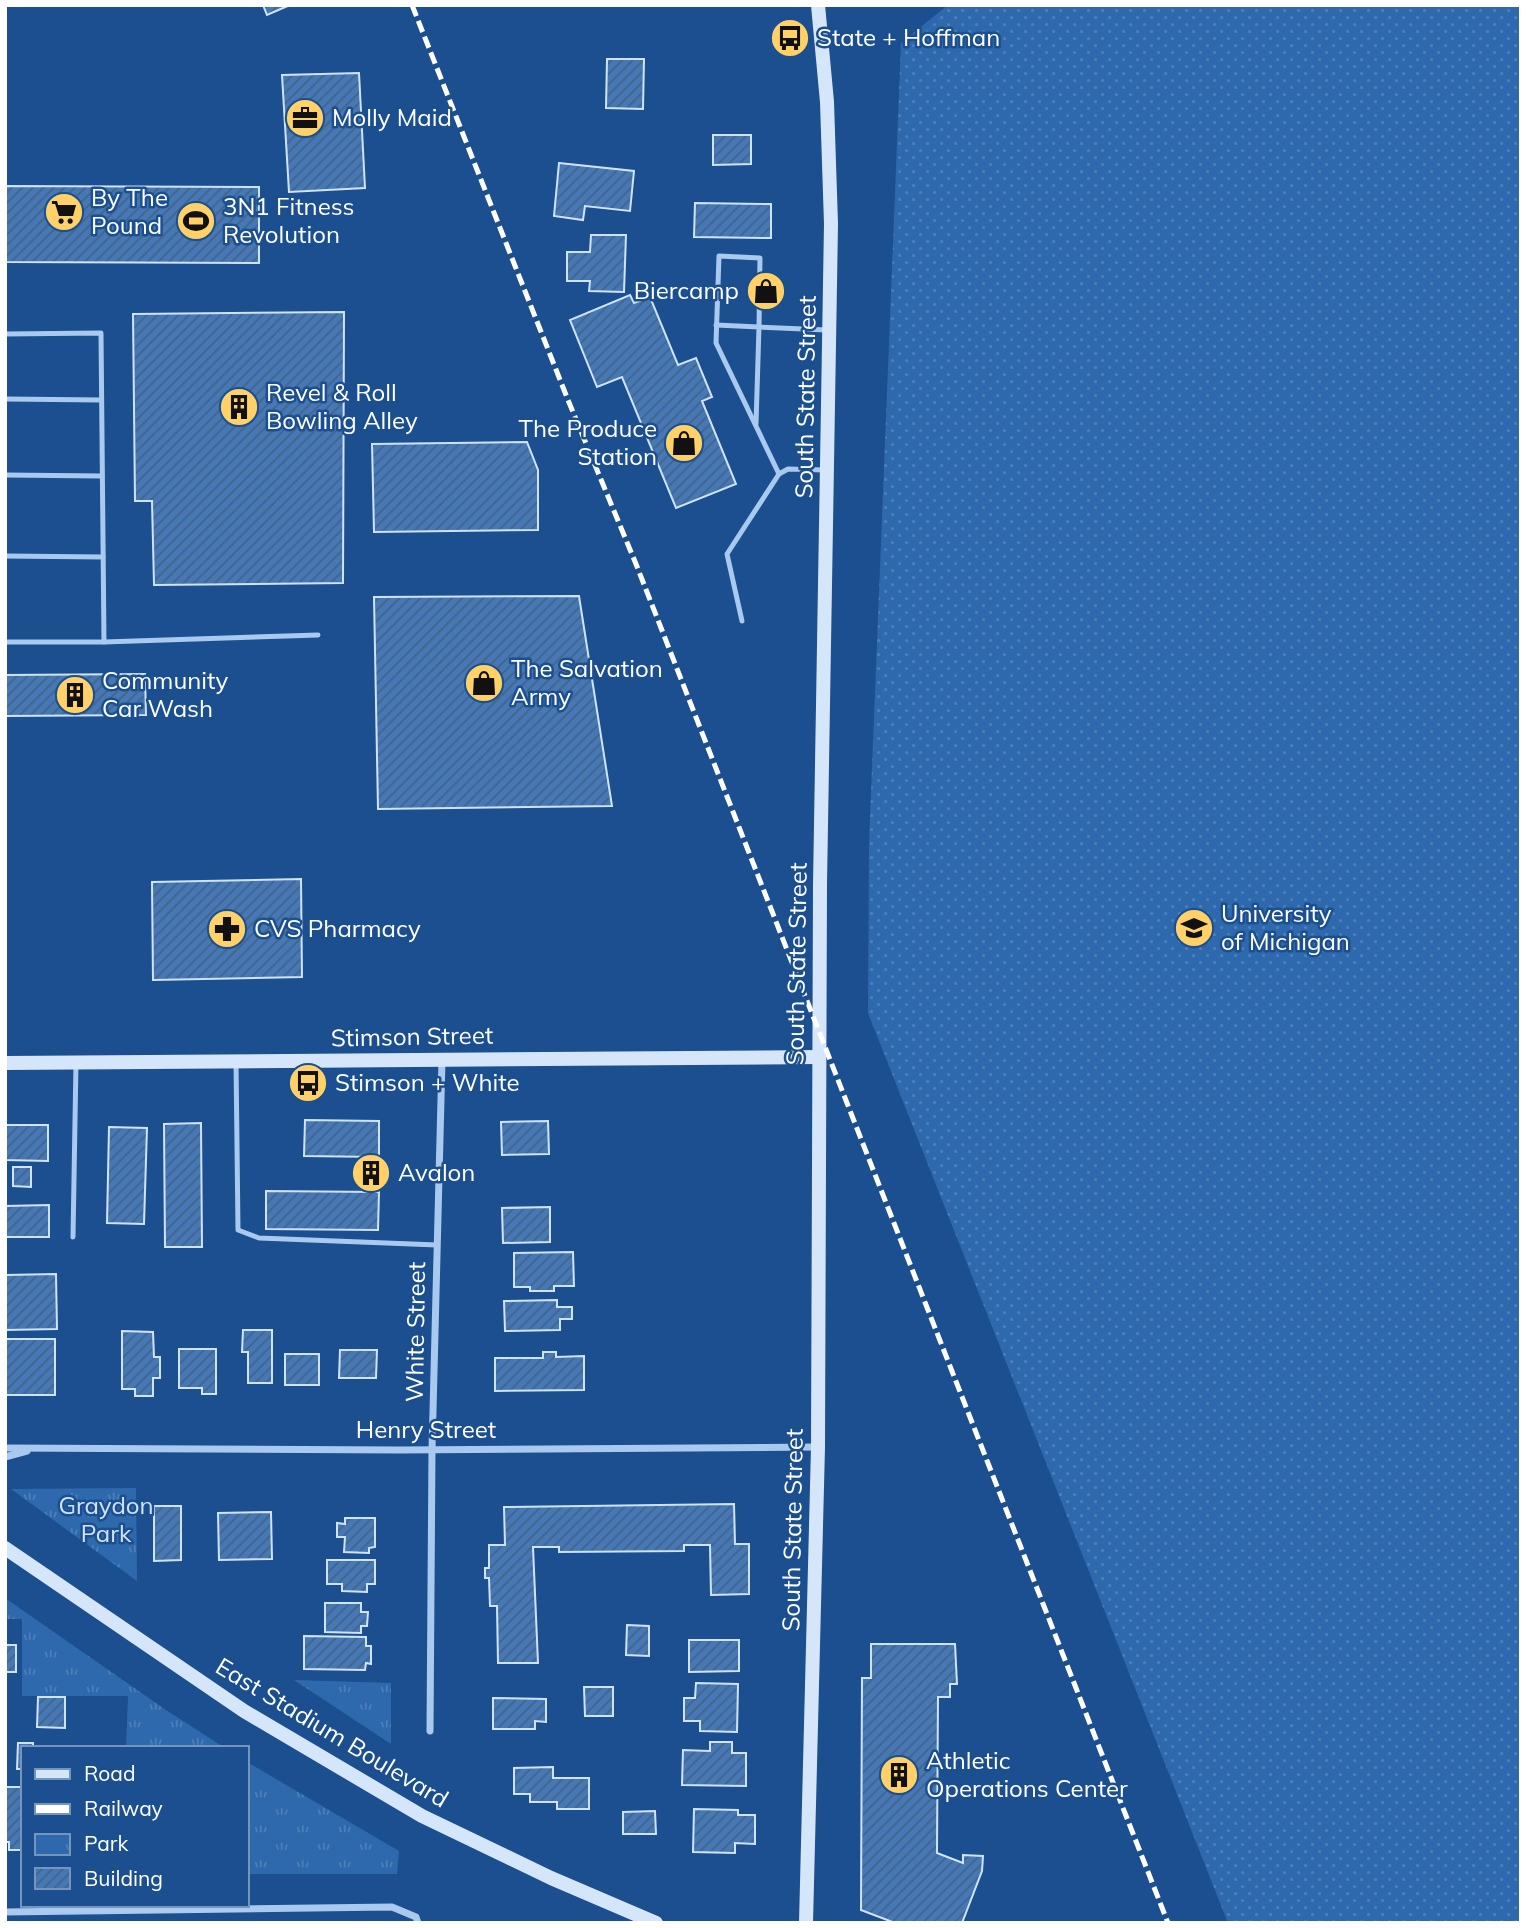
<svg xmlns="http://www.w3.org/2000/svg" width="1526" height="1928" viewBox="0 0 1526 1928" font-family="Mulish,sans-serif">
<defs>
<pattern id="grass-dots" width="8" height="8" patternUnits="userSpaceOnUse" patternTransform="scale(1.75)"><rect width="8" height="8" fill="#2e69ad"/><path d="M2 2h.1M6 6h.1" fill="none" stroke="#4d80b9" stroke-width="1.8" stroke-linecap="round"/></pattern>
<pattern id="park-tufts" width="24" height="20" patternUnits="userSpaceOnUse" patternTransform="scale(1.75)"><rect width="24" height="20" fill="#2e69ad"/><path d="M3 7l-1-3M5 7V3M7 7l1-3M15 17l-1-3M17 17v-4M19 17l1-3" fill="none" stroke="#4d80b9"/></pattern>
<pattern id="building-hatch" width="6" height="6" patternUnits="userSpaceOnUse" patternTransform="scale(1.75)"><rect width="6" height="6" fill="#4478b7"/><path d="M-1 1l2-2M0 6l6-6M5 7l2-2" fill="none" stroke="#486282"/></pattern>
</defs>
<rect width="100%" height="100%" fill="#1b4f8f"/>
<path fill="url(#grass-dots)" d="M 948,5 L 1521,5 L 1521,1923 L 1228,1923 L 868,1013 L 869,843 L 901,43 Z"/>
<g fill="url(#park-tufts)">
<path d="M 136,1488 L 137,1581 L 11,1489 Z"/>
<path d="M 5,1598 L 166,1710 L 225,1748 L 126,1748 L 128,1696 L 22,1696 L 22,1619 L 5,1619 Z"/>
<path d="M 295,1680 L 391,1683 L 391,1744 L 294,1680 Z"/>
<path d="M 247,1762 L 399,1851 L 397,1874 L 247,1874 Z"/>
</g>
<g fill="url(#building-hatch)" stroke="#cfe3fa" stroke-width="2">
<path d="M 263,5 L 290,5 L 267,15 Z"/>
<path d="M 607,59 L 644,59 L 643,109 L 606,108 Z"/>
<path d="M 359,73 L 365,188 L 289,192 L 282,75 Z"/>
<path d="M 713,135 L 751,135 L 751,164 L 713,165 Z"/>
<path d="M 559,163 L 634,171 L 630,211 L 585,206 L 583,220 L 554,216 Z"/>
<path d="M 5,186 L 259,187 L 259,263 L 5,262 Z"/>
<path d="M 695,203 L 771,204 L 771,238 L 694,237 Z"/>
<path d="M 591,235 L 626,235 L 624,292 L 589,291 L 590,281 L 567,281 L 567,252 L 590,252 Z"/>
<path d="M 630,295 L 634,303 L 650,297 L 678,365 L 696,358 L 712,397 L 702,401 L 736,484 L 676,508 L 622,377 L 597,387 L 570,320 Z"/>
<path d="M 344,312 L 343,583 L 154,585 L 152,501 L 135,501 L 133,314 Z"/>
<path d="M 527,442 L 538,470 L 538,530 L 374,532 L 372,444 Z"/>
<path d="M 579,596 L 612,806 L 378,809 L 374,597 Z"/>
<path d="M 145,674 L 146,715 L 5,716 L 5,675 Z"/>
<path d="M 301,879 L 302,977 L 153,980 L 152,882 Z"/>
<path d="M 305,1120 L 379,1121 L 379,1157 L 304,1156 Z"/>
<path d="M 548,1121 L 549,1154 L 502,1155 L 501,1122 Z"/>
<path d="M 201,1123 L 202,1247 L 165,1247 L 164,1124 Z"/>
<path d="M 5,1125 L 48,1125 L 48,1161 L 5,1160 Z"/>
<path d="M 109,1127 L 147,1128 L 144,1224 L 107,1223 Z"/>
<path d="M 364,1159 L 379,1159 L 378,1188 L 363,1188 Z"/>
<path d="M 13,1167 L 31,1167 L 31,1187 L 13,1186 Z"/>
<path d="M 266,1191 L 379,1192 L 378,1230 L 266,1229 Z"/>
<path d="M 49,1205 L 49,1237 L 5,1237 L 5,1206 Z"/>
<path d="M 550,1207 L 550,1242 L 503,1243 L 502,1208 Z"/>
<path d="M 573,1252 L 574,1286 L 554,1286 L 554,1291 L 530,1291 L 530,1287 L 514,1287 L 514,1253 Z"/>
<path d="M 56,1274 L 57,1329 L 5,1330 L 5,1275 Z"/>
<path d="M 557,1300 L 557,1307 L 572,1307 L 572,1319 L 560,1319 L 560,1330 L 505,1331 L 504,1301 Z"/>
<path d="M 243,1330 L 272,1330 L 272,1383 L 248,1383 L 248,1352 L 242,1352 Z"/>
<path d="M 122,1331 L 153,1332 L 154,1357 L 160,1357 L 160,1378 L 153,1378 L 153,1396 L 135,1396 L 135,1389 L 122,1389 Z"/>
<rect x="5" y="1339" width="50" height="56"/>
<path d="M 179,1349 L 216,1349 L 216,1394 L 202,1394 L 202,1388 L 179,1388 Z"/>
<path d="M 340,1350 L 377,1350 L 376,1378 L 339,1378 Z"/>
<path d="M 543,1352 L 556,1352 L 556,1357 L 584,1356 L 584,1390 L 495,1391 L 495,1358 L 543,1358 Z"/>
<rect x="285" y="1354" width="34" height="31"/>
<path d="M 734,1504 L 735,1544 L 749,1544 L 749,1594 L 711,1595 L 710,1545 L 684,1545 L 684,1551 L 559,1552 L 559,1547 L 533,1547 L 538,1663 L 498,1663 L 497,1606 L 490,1606 L 489,1578 L 485,1578 L 485,1568 L 489,1568 L 489,1545 L 505,1545 L 504,1507 Z"/>
<path d="M 154,1506 L 181,1506 L 181,1560 L 154,1561 Z"/>
<path d="M 271,1512 L 272,1559 L 219,1560 L 218,1513 Z"/>
<path d="M 345,1518 L 375,1518 L 375,1547 L 369,1548 L 369,1553 L 344,1552 L 345,1537 L 337,1537 L 337,1523 L 345,1524 Z"/>
<path d="M 327,1560 L 375,1560 L 375,1584 L 367,1584 L 367,1592 L 342,1591 L 342,1584 L 327,1584 Z"/>
<path d="M 325,1603 L 361,1603 L 361,1612 L 368,1612 L 367,1626 L 361,1626 L 361,1633 L 325,1632 Z"/>
<path d="M 627,1625 L 649,1626 L 649,1656 L 626,1655 Z"/>
<path d="M 304,1636 L 366,1637 L 366,1646 L 371,1646 L 371,1664 L 366,1663 L 365,1670 L 304,1669 Z"/>
<path d="M 689,1640 L 739,1640 L 739,1671 L 689,1672 Z"/>
<path d="M 871,1644 L 955,1644 L 957,1684 L 950,1684 L 950,1697 L 938,1697 L 937,1853 L 963,1863 L 963,1855 L 983,1856 L 982,1871 L 962,1923 L 895,1923 L 861,1910 L 862,1678 L 871,1678 Z"/>
<rect x="5" y="1645" width="11" height="27"/>
<path d="M 696,1683 L 738,1684 L 737,1732 L 700,1731 L 700,1721 L 684,1721 L 684,1698 L 695,1698 Z"/>
<path d="M 584,1687 L 613,1687 L 613,1716 L 585,1716 Z"/>
<path d="M 38,1697 L 65,1697 L 65,1728 L 37,1727 Z"/>
<path d="M 493,1698 L 546,1699 L 546,1722 L 535,1721 L 535,1729 L 493,1729 Z"/>
<path d="M 710,1742 L 732,1742 L 732,1753 L 746,1753 L 746,1786 L 682,1785 L 683,1750 L 710,1751 Z"/>
<path d="M 18,1743 L 33,1743 L 33,1748 L 23,1748 L 23,1769 L 17,1769 Z"/>
<path d="M 553,1767 L 553,1778 L 589,1778 L 589,1809 L 557,1809 L 557,1802 L 530,1802 L 530,1794 L 514,1794 L 514,1768 Z"/>
<path d="M 5,1787 L 22,1787 L 23,1850 L 9,1850 L 9,1842 L 5,1842 Z"/>
<path d="M 694,1809 L 738,1810 L 738,1815 L 755,1815 L 755,1844 L 735,1843 L 735,1853 L 693,1852 Z"/>
<path d="M 655,1811 L 656,1834 L 623,1834 L 623,1812 Z"/>
</g>
<g fill="none" stroke-linecap="round" stroke-linejoin="round">
<g stroke="#a9c9ee" stroke-width="5">
<path d="M 716,325 L 759,327 L 756,424"/>
<path d="M 5,334 L 101,333 L 104,642"/>
<path d="M 5,399 L 101,400"/>
<path d="M 779,474 L 788,469 L 825,470"/>
<path d="M 5,475 L 102,476"/>
<path d="M 5,556 L 103,557"/>
<path d="M 742,621 L 727,554 L 779,474 L 716,343 L 719,256 L 760,258 L 759,327 L 827,330"/>
<path d="M 5,642 L 104,642 L 318,635"/>
<path d="M 236,1061 L 238,1230 L 259,1238 L 437,1245"/>
<path d="M 73,1237 L 76,1063"/>
</g>
<g stroke="#a9c9ee" stroke-width="7">
<path d="M 5,1448 L 399,1450 L 818,1447"/>
<path d="M 5,1457 L 27,1451"/>
<path d="M 430,1731 L 432,1450 L 442,1060"/>
<path d="M 5,1912 L 392,1907 L 416,1917 L 418,1923"/>
</g>
<g stroke="#d6e6fa" stroke-width="14">
<path d="M 5,1063 L 819,1057"/>
<path d="M 5,1548 L 244,1711 L 422,1816 L 551,1878 L 656,1923"/>
<path d="M 806,1923 L 818,1447 L 820,885 L 831,224 L 827,102 L 818,5"/>
</g>
<path stroke="#fff" stroke-width="5" stroke-dasharray="12 5" stroke-linecap="butt" d="M 412,5 L 568,400 L 636,564 L 1168,1923"/>
</g>
<defs>
<g id="bus-disc" transform="scale(2.0125)"><circle r="9.5" fill="#ffd166" stroke="#1b4f8f"/><path d="M-5-6H5V4H4V6H2V4H-2V6H-4V4H-5ZM-3.5-4V0h7V-4ZM-3.5 1.2v1.5H-2V1.2ZM2 1.2v1.5H3.5V1.2Z" fill="#111"/></g>
<g id="office-disc" transform="scale(2.0125)"><circle r="9.5" fill="#ffd166" stroke="#1b4f8f"/><path d="M-6-3h4V-5.5h4V-3h4V5H-6ZM-1-4.5V-3h2v-1.5ZM-6 0V1H6V0Z" fill="#111"/></g>
<g id="supermarket-disc" transform="scale(2.0125)"><circle r="9.5" fill="#ffd166" stroke="#1b4f8f"/><path d="M-6-5.5h2.5l.6 2H6L4.5 2H-2.5L-4.4-4H-6ZM-1.5 3.2a1.3 1.3 0 1 0 .1 0ZM3 3.2a1.3 1.3 0 1 0 .1 0Z" fill="#111"/></g>
<g id="stadium-disc" transform="scale(2.0125)"><circle r="9.5" fill="#ffd166" stroke="#1b4f8f"/><path d="M0-5a6.5 5 0 1 0 0 10a6.5 5 0 1 0 0-10ZM-3.5-1.8h7v3.6h-7Z" fill="#111"/></g>
<g id="shop-disc" transform="scale(2.0125)"><circle r="9.5" fill="#ffd166" stroke="#1b4f8f"/><path d="M-5-2.5h2.3a2.7 3.5 0 0 1 5.4 0H5L5.5 6h-11ZM-1.5-2.5h3a1.5 2.3 0 0 0-3 0Z" fill="#111"/></g>
<g id="building-disc" transform="scale(2.0125)"><circle r="9.5" fill="#ffd166" stroke="#1b4f8f"/><path d="M-4-6H4V6H1V3H-1V6H-4ZM-2.5-4.3h1.7v1.8h-1.7ZM.8-4.3h1.7v1.8H.8ZM-2.5-1h1.7V.8h-1.7ZM.8-1h1.7V.8H.8Z" fill="#111"/></g>
<g id="university-disc" transform="scale(2.0125)"><circle r="9.5" fill="#ffd166" stroke="#1b4f8f"/><path d="M0-5L7-2L0 1L-7-2ZM-4 1L0 2.5L4 1V4Q0 6-4 4Z" fill="#111"/></g>
<g id="pharmacy-disc" transform="scale(2.0125)"><circle r="9.5" fill="#ffd166" stroke="#1b4f8f"/><path d="M-2-6h4v4h4v4h-4v4h-4v-4h-4v-4h4Z" fill="#111"/></g>
</defs>
<g fill-rule="evenodd">
<use href="#bus-disc" x="790" y="38"/>
<use href="#office-disc" x="305" y="118"/>
<use href="#supermarket-disc" x="64" y="212"/>
<use href="#stadium-disc" x="196" y="221"/>
<use href="#shop-disc" x="766" y="291"/>
<use href="#building-disc" x="239" y="407"/>
<use href="#shop-disc" x="684" y="443"/>
<use href="#shop-disc" x="484" y="683"/>
<use href="#building-disc" x="75" y="695"/>
<use href="#university-disc" x="1194" y="928"/>
<use href="#pharmacy-disc" x="227" y="929"/>
<use href="#bus-disc" x="308" y="1083"/>
<use href="#building-disc" x="371" y="1173"/>
<use href="#building-disc" x="899" y="1775"/>
</g>
<g text-anchor="middle" stroke-width="5" stroke-linejoin="round" paint-order="stroke">
<g font-size="24" fill="#fff" stroke="#1b4f8f" text-anchor="start">
<text x="817" y="46">State + Hoffman</text>
<text x="332" y="126">Molly Maid</text>
<text x="91" y="206">By The<tspan x="91" dy="28">Pound</tspan></text>
<text x="223" y="215">3N1 Fitness<tspan x="223" dy="28">Revolution</tspan></text>
<text x="739" y="299" text-anchor="end">Biercamp</text>
<text x="266" y="401">Revel &amp; Roll<tspan x="266" dy="28">Bowling Alley</tspan></text>
<text x="657" y="437" text-anchor="end">The Produce<tspan x="657" dy="28">Station</tspan></text>
<text x="511" y="677">The Salvation<tspan x="511" dy="28">Army</tspan></text>
<text x="102" y="689">Community<tspan x="102" dy="28">Car Wash</tspan></text>
<text x="1221" y="922">University<tspan x="1221" dy="28">of Michigan</tspan></text>
<text x="254" y="937">CVS Pharmacy</text>
<text x="335" y="1091">Stimson + White</text>
<text x="398" y="1181">Avalon</text>
<text x="926" y="1769">Athletic<tspan x="926" dy="28">Operations Center</tspan></text>
</g>
<g font-size="24" fill="#fff" stroke="#1b4f8f">
<text transform="translate(806 397) rotate(-89)" y="8">South State Street</text>
<text transform="translate(797 964) rotate(-89)" y="8">South State Street</text>
<text transform="translate(412 1037) rotate(-1)" y="8">Stimson Street</text>
<text transform="translate(416 1332) rotate(-89)" y="8">White Street</text>
<text x="426" y="1438">Henry Street</text>
<text transform="translate(793 1530) rotate(-89)" y="8">South State Street</text>
<text transform="translate(332 1733) rotate(31)" y="8">East Stadium Boulevard</text>
</g>
<g font-size="24" fill="#cfe3fa" stroke="#1b4f8f">
<text x="106" y="1514">Graydon<tspan x="106" dy="28">Park</tspan></text>
</g>
</g>
<rect width="1526" height="1928" fill="none" stroke="#ffffff" stroke-width="14"/>
<rect x="21" y="1746" width="228" height="161" fill="#1b4f8f" stroke="#7695bc" stroke-width="2"/>
<rect x="35" y="1769" width="35" height="10" fill="#d6e6fa" stroke="#7695bc" stroke-width="2"/>
<text x="84" y="1781" font-size="21" fill="#ffffff">Road</text>
<rect x="35" y="1804" width="35" height="10" fill="#ffffff" stroke="#7695bc" stroke-width="2"/>
<text x="84" y="1816" font-size="21" fill="#ffffff">Railway</text>
<rect x="35" y="1834" width="35" height="21" fill="url(#park-tufts)" stroke="#7695bc" stroke-width="2"/>
<text x="84" y="1851" font-size="21" fill="#ffffff">Park</text>
<rect x="35" y="1868" width="35" height="21" fill="url(#building-hatch)" stroke="#7695bc" stroke-width="2"/>
<text x="84" y="1886" font-size="21" fill="#ffffff">Building</text>
</svg>
